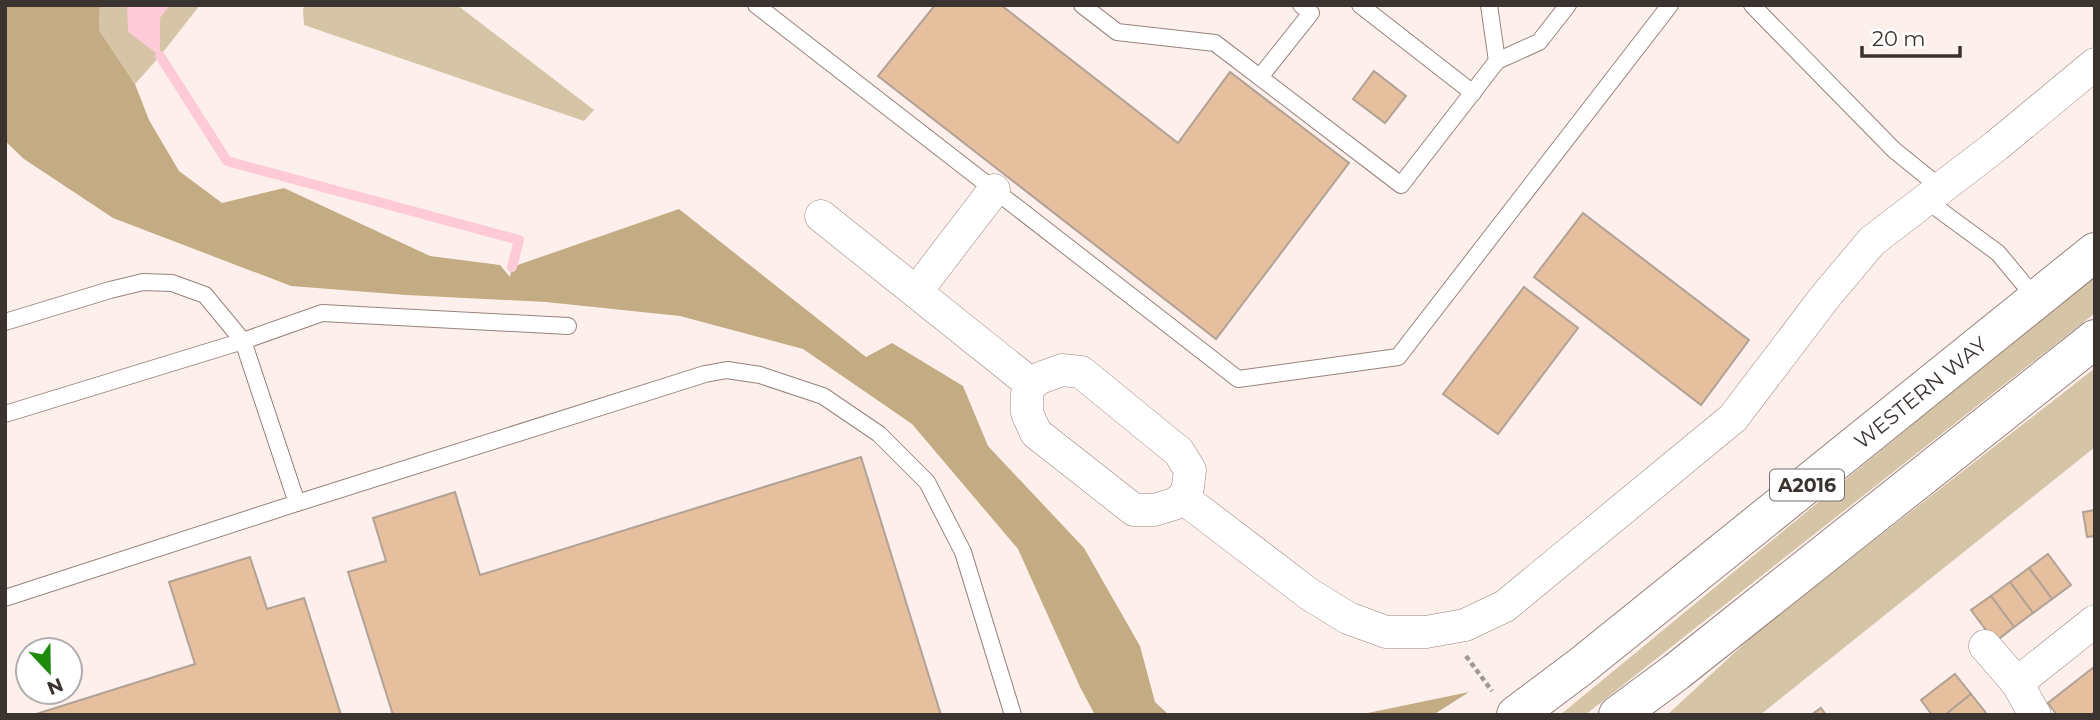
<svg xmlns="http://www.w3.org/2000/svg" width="2100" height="720" viewBox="0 0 2100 720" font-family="Montserrat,sans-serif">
<rect width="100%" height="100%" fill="#fdf0ec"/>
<g fill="#d5c4a6">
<path d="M 100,5 L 200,5 L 160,56 L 135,84 L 99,30 Z"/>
<path d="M 306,5 L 457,5 L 594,110 L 584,121 L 304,25 L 303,9 Z"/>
<path d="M 2095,274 L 2095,313 L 1585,715 L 1560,715 Z"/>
<path d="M 2095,368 L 2095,447 L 1760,715 L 1667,715 L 1758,631 Z"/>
</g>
<g fill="#c3ac83">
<path d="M 5,5 L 100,5 L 99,30 L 135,84 L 149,120 L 179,171 L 222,203 L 284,188 L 430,256 L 500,265 L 510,277 L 512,267 L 679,209 L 866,357 L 892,343 L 963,386 L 988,446 L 1084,548 L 1140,646 L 1155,702 L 1169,715 L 1095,715 L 1080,687 L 1018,549 L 912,424 L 803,349 L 680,316 L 546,302 L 406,295 L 291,286 L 113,218 L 24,159 L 5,141 Z"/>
<path d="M 1469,692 L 1433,715 L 1358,715 Z"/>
</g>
<path fill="#ffcad7" d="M 127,5 L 170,5 L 160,18 L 160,56 L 128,32 Z"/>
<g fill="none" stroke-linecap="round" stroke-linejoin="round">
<path stroke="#ffcad7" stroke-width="10" d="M 160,56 L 227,161 L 519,240 L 512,267"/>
</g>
<g fill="#e6bf9f" stroke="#b1a295" stroke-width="2">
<path d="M 935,5 L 1001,5 L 1178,143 L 1230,72 L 1349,163 L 1216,339 L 878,76 Z"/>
<path d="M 1374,71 L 1406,96 L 1385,123 L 1353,99 Z"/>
<path d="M 1583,213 L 1749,340 L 1701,405 L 1534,277 Z"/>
<path d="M 1524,287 L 1578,328 L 1498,434 L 1443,394 Z"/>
<path d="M 861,457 L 941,715 L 393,715 L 348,572 L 386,561 L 373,518 L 455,492 L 480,575 Z"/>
<path d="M 2095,510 L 2095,536 L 2087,537 L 2083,512 Z"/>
<path d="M 2048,554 L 2071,585 L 2052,599 L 2029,568 Z"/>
<path d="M 250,557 L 267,609 L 304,598 L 341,715 L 33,715 L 195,664 L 169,582 Z"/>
<path d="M 2029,568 L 2052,599 L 2033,613 L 2010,582 Z"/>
<path d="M 2010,582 L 2033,613 L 2014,627 L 1991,596 Z"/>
<path d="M 1991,596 L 2014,627 L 1995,642 L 1971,610 Z"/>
<path d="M 2094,667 L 2095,711 L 2090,715 L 2057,715 L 2048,703 Z"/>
<path d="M 1955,674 L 1971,694 L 1945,715 L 1932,715 L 1921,700 Z"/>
<path d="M 1971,694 L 1986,713 L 1984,715 L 1945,715 Z"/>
<path d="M 1821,708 L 1826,715 L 1811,715 Z"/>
</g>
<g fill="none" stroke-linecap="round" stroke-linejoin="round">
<g stroke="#96837c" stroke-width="18">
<g id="lane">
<path d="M 756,5 L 1238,379 L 1398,357 L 1670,5"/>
<path d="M 1082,5 L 1117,32 L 1215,43 L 1401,185 L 1497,61 L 1539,42 L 1568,5"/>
<path d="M 1360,5 L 1473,93"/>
<path d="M 1489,5 L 1497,61"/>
<path d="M 1752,5 L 1894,150 L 1941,188"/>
<path d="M 1260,77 L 1311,13 L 1301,5"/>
<path d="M 1926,200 L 1998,253 L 2037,300"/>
<path d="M 5,322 L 110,290 L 143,282 L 172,283 L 205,295 L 243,341 L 5,414"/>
<path d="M 297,503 L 243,341 L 322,313 L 568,326"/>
<path d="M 5,598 L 297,503 L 705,374 L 727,370 L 760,375 L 823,396 L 879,434 L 927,482 L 963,552 L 1013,715"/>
</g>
</g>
<g stroke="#96837c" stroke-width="33">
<g id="street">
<path d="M 821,216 L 1031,384"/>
<path d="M 916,292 L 994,190"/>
<path d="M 1062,370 L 1081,372 L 1179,452 L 1190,470 L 1188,487 L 1183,498 L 1174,504 L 1154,510 L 1134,510 L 1036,433 L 1027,413 L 1027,394 L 1031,384 L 1040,378 Z"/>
<path d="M 1183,498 L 1309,594 L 1348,618 L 1386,632 L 1426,632 L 1465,625 L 1505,606 L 1733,418 L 1825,297 L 1872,241 L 1996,146 L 2095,64"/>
<path d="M 1985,646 L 2017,683 L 2035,715"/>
<path d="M 2017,683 L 2095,621"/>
</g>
</g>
<g stroke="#96837c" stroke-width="40">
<g id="primary">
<path d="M 1516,715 L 1580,667 L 2095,252"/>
<path d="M 1618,715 L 1676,672 L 2095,339"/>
</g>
</g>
<path stroke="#a29793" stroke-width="4.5" stroke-dasharray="5 3.5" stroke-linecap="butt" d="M 1466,656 L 1492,691"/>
<use href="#lane" stroke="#fff" stroke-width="16"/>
<use href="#street" stroke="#fff" stroke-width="32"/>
<use href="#primary" stroke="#fff" stroke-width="38"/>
</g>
<g text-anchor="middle" stroke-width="7" stroke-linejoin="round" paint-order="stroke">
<rect fill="#fff" stroke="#76706e" stroke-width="2" x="1770" y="469.5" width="74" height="31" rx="5"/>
<g font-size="19" font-weight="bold" fill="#3b3330">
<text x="1807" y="492">A2016</text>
</g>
<g font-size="21" fill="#3b3330" stroke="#fff">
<text transform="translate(1921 393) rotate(-39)" y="7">WESTERN WAY</text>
</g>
</g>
<rect width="2100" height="720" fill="none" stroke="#3b3330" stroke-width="14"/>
<g transform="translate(49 671) rotate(158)"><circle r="33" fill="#ffffff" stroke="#b1adac" stroke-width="2"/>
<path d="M0-5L12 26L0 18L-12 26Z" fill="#1f8b0c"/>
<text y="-10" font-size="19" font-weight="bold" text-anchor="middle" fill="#3b3330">N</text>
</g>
<path d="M1862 46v10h98v-10" fill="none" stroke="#3b3330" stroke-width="3.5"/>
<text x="1872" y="46" font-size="21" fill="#3b3330" stroke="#ffffff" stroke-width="5" paint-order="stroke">20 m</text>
</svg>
